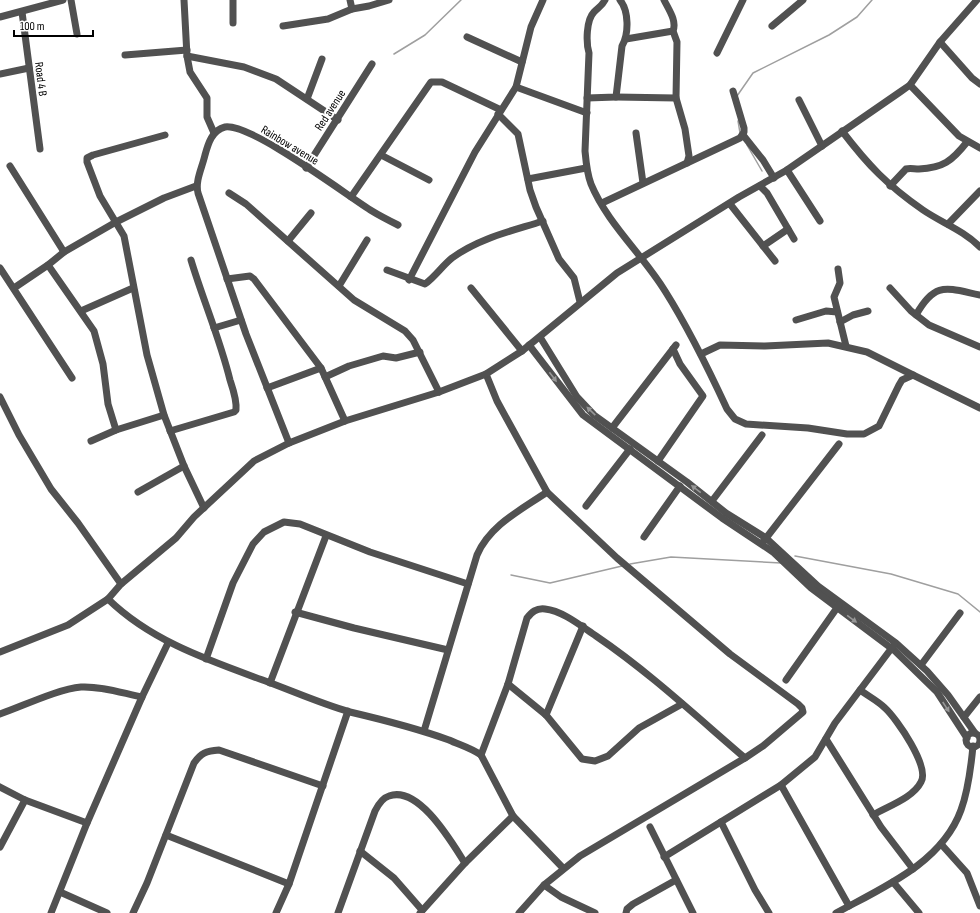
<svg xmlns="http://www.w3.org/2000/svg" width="980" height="913" viewBox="0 0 980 913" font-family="'Sofia Sans Condensed',sans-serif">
<rect width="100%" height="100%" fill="#fff"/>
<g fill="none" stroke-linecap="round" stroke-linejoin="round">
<g stroke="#9f9f9f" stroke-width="1.5">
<path d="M 394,54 L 425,35 L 461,0"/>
<path d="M 737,96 L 753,73 L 829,35 L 857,17 L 872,0"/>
<path d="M 738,121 L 740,133"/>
<path d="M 747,145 L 762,171"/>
<path d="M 795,556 L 891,574 L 958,594 L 980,612"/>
<path d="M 630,564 L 671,557 L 781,563"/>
<path d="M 511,575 L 550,583 L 622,566"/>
</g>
<g stroke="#515151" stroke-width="7">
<path d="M 71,0 L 77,34"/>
<path d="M 184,0 L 187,56 L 190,72 L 207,98 L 207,117 L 214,133"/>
<path d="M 233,0 L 233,23"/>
<path d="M 350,0 L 352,9"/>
<path d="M 605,0 C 602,6 599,7 594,12 C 586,20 586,43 589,53 L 585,151 C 586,162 587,174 591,184 C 607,223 643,255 665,291 C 689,329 708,368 727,409 L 735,419 L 746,424 L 808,428 L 847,434 L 864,434 L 879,426 L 899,385 L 902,380 L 913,375 L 980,408"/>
<path d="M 664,0 C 669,10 677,21 673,31 L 677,42 L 676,98 L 685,129 L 689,156 L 687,163"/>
<path d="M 22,12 L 40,149"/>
<path d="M 0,17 L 63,0"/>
<path d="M 283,26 L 328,19 L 352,9 L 369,6 L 389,0"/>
<path d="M 772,26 L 803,0"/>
<path d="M 467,37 L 522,62"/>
<path d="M 626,39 L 673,31"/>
<path d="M 940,42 L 972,78 L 980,84"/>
<path d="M 717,53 L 743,0"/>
<path d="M 125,55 L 187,50"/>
<path d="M 187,56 L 244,67 L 276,79 L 338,120"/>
<path d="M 0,74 L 29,68"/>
<path d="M 910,85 L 959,136 L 980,148"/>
<path d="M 516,87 L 587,113"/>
<path d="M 616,97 L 676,98"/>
<path d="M 587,98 L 616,97 L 622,46 C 629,34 629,11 620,0"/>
<path d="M 307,99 L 322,59"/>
<path d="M 799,100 L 822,146"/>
<path d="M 498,114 L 518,134 L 530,190 L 536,207 L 559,259 L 574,278 L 580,302"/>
<path d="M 842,131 C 868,165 887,185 923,210 C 942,223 963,230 980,247"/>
<path d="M 636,133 L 643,183"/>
<path d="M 165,135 L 93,155 L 87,158 L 87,162 L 100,196 L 124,236 L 147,355 L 164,415 L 184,466 L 204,508"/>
<path d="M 743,135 L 763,160 L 774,178"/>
<path d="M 381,155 L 429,180"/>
<path d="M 10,166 L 64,252"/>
<path d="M 306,168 L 372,64"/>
<path d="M 787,170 L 820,221"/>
<path d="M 528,179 L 586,168"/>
<path d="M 760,186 L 767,193 L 794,239"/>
<path d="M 890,186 L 906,169 C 910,168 914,169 919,169 C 943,168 952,161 967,142"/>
<path d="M 229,193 L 246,204 L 354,300 L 405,331 L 413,340 L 439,392"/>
<path d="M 351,197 L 431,82 L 442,82 L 501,110"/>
<path d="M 602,203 L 740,138 L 744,132 L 744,128 L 733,91"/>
<path d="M 730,204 L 775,261"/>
<path d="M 948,224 L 980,191"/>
<path d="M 288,241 L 311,213"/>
<path d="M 763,246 L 788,229"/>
<path d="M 48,265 L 94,331 L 103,364 L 108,404 L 116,430"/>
<path d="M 0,268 L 72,378"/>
<path d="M 838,269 L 840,283 L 834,297 L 846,346"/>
<path d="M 387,270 L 425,284 C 435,277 442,266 452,258 C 479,238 512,231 543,221"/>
<path d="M 227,279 L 250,276 L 254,279 L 321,368 L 345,421"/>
<path d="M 409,280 L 475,152 L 516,87 L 531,27 L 543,0"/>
<path d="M 339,286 L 367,240"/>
<path d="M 14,288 L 48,265 L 64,252 L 116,222 L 164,198 L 196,186"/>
<path d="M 471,288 L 522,351"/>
<path d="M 890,288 L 911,311 L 929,325 L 980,347"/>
<path d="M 81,311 L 133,288"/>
<path d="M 916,315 C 935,281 946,288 980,295"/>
<path d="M 796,320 L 826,311 L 837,312"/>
<path d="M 840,322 L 853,315 L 868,311"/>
<path d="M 214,328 L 241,320"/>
<path d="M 540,337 L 577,397 L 594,415 L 687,482 L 726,513 L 766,538 L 818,586 L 896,643 L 927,671 L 948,695 L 975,733"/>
<path d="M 529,345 L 583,415 L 722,518 L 773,552 L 811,588 L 895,651 L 937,692 L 967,738"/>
<path d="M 701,354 L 720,345 L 765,346 L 828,343 L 867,352 L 913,375"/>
<path d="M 486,374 L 497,401 L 547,492 L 617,558 L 730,654 L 798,704 L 802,708 L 803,712 L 763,746 L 745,758 L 580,856 L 544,885 L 519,913"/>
<path d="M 325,377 L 349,366 L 383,356 L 396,358 L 420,352"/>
<path d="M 267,388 L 321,368"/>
<path d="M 0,397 L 19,435 L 51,489 L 78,523 L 121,584"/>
<path d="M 612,428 L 676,345"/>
<path d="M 170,431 L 234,412 L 236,410 C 237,400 233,389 230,380 C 220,339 203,300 191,260"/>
<path d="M 91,441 L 116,430 L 164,415"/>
<path d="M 289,443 L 246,334 L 198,193 C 195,181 202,168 205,155 C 208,144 212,130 225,127 C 251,123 345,194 372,211 C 380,216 390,221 398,225"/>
<path d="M 658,461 L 703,396 L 680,364 L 673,349"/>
<path d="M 138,492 L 184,466"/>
<path d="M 712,501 L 762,435"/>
<path d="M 586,506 L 630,449"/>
<path d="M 644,537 L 680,486"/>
<path d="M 763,542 L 839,444"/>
<path d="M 108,599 C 152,642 211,661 268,682 C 295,692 322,704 350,712 C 384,720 416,728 449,740 C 460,745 471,748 481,755 L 513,816 L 563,868"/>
<path d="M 295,612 L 354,628 L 448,650"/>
<path d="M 0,652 L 68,625 L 108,599 L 121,584 L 176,538 L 194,517 L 254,461 L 289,443 L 345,421 L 439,392 L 486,374 L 522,351 L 617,273 L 739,197 L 787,170 L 900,92 L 910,85 L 940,42 L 977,0"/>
<path d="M 206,659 L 233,583 L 253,544 L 264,532 L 284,522 L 300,524 L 370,552 L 468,584"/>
<path d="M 921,665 L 960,613"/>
<path d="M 786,680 L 839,605"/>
<path d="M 270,683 L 326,536"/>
<path d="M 508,684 L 546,715 L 582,759 L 595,761 L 608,756 L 639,728 L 682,704"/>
<path d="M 860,690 C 868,696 878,701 885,708 C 897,719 930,767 921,782 C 913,798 888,806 873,815"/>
<path d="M 0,714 C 23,706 58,689 81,687 C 101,686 122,693 142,697"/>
<path d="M 546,715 L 583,626"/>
<path d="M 964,717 L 980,697"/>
<path d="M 424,731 L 477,555 C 490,525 521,510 547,492"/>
<circle cx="973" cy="740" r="7"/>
<path d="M 826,739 L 881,827 L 913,869"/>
<path d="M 481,755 L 508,684 L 527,618 C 532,612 536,608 545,609 C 563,611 581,626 596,636 C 649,672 696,716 745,758"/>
<path d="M 781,785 L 849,906"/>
<path d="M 0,787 L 25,800 L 87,823"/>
<path d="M 721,822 L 755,890 L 769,913"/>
<path d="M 650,827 L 693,913"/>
<path d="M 166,835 L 289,884"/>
<path d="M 941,844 L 967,873 L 980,906"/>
<path d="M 0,847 L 25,800"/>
<path d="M 360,851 L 394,878 L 422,910"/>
<path d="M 664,857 L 781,785 L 815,757 L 835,723 L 894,645"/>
<path d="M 893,882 L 919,913"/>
<path d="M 544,885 L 561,897 L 595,913"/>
<path d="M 60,892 L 107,913"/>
<path d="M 51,913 L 87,823 L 142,697 L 168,643"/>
<path d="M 133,913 L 147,883 L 194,763 C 201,753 206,751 219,750 L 323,786"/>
<path d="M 276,913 L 289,884 L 348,711"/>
<path d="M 338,913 L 375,811 C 378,805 382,798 389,796 C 419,785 452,843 465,863"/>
<path d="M 420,913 L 465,863 L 513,816"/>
<path d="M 626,913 L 627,909 L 633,904 L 676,880"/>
<path d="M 836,913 C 882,888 942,863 961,810 C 968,791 971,767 973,746"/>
</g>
</g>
<defs><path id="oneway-solid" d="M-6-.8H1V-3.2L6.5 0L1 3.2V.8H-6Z"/></defs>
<g fill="#979797">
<use href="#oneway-solid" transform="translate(553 377) rotate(53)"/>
<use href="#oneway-solid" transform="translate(591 411) rotate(-136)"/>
<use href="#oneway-solid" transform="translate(696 489) rotate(-142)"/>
<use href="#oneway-solid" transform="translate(852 619) rotate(36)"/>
<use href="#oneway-solid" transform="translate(946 707) rotate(57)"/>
</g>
<g text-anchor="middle" stroke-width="4" stroke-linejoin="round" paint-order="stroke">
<g font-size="12" fill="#000" stroke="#fff">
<text transform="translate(41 79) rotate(83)" y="4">Road 4 B</text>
<text transform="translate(330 110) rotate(-57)" y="4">Red avenue</text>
<text transform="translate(290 145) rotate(31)" y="4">Rainbow avenue</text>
</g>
</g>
<path d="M14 30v6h79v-6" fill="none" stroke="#000000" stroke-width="2"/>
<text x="20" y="30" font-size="12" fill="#000000" stroke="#ffffff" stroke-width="3" paint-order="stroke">100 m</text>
</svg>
